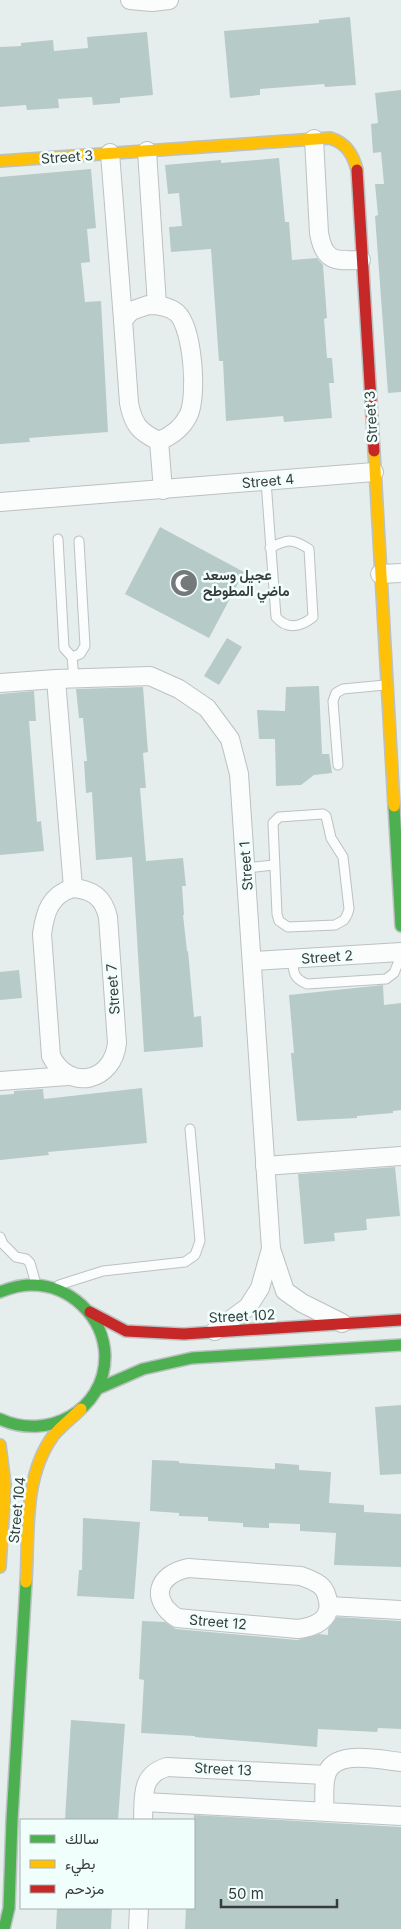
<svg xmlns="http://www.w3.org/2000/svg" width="401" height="1929" viewBox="0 0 401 1929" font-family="Inter,Vazirmatn,sans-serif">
<rect width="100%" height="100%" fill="#e6eeed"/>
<g fill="#b6cac8">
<path d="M 350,17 L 356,85 L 325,87 L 324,84 L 260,89 L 260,95 L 230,98 L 224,31 L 319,23 L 319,20 Z"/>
<path d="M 147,32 L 153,95 L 120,98 L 120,103 L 93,105 L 92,97 L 58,99 L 59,108 L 27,110 L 26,105 L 0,107 L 0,47 L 21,46 L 21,43 L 53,40 L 54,51 L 88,48 L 87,37 Z"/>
<path d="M 401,90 L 401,392 L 388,393 L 375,216 L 378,215 L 375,184 L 384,184 L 381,152 L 373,153 L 371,124 L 378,123 L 375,93 Z"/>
<path d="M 279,158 L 285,222 L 289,222 L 292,260 L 317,258 L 323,265 L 327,318 L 324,319 L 327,358 L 332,358 L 334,383 L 329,383 L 332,418 L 284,422 L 283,416 L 226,421 L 223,361 L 219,361 L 211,249 L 171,252 L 169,227 L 182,226 L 179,193 L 168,194 L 165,165 L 221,160 L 221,163 Z"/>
<path d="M 91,169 L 96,228 L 87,229 L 90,262 L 81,263 L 85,302 L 101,301 L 108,432 L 29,438 L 30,442 L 0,444 L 0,177 Z"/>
<path d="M 160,527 L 244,572 L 209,638 L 125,594 Z"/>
<path d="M 227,638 L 242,647 L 219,685 L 204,676 Z"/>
<path d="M 319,686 L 322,754 L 329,754 L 332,773 L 314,775 L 301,785 L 276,786 L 275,739 L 259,739 L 257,710 L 285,711 L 286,687 Z"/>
<path d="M 143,687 L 148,752 L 143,753 L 146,788 L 140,788 L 146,861 L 183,858 L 186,886 L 182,886 L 184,915 L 183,915 L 187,951 L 188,951 L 194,1017 L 201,1016 L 203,1047 L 144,1052 L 132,857 L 96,860 L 92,792 L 86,793 L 84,761 L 87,761 L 83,718 L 79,718 L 76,689 Z"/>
<path d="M 34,691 L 36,721 L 29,721 L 37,822 L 41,821 L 44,851 L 0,855 L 0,694 Z"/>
<path d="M 19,970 L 22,998 L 0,1000 L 0,972 Z"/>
<path d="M 383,985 L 384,1005 L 401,1003 L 401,1110 L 393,1111 L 393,1113 L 357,1116 L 357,1118 L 297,1121 L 291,1053 L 294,1053 L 289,995 Z"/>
<path d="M 142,1088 L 147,1143 L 48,1152 L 49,1155 L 0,1160 L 0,1095 L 14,1094 L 14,1091 L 43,1089 L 44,1099 Z"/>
<path d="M 395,1167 L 400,1216 L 366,1219 L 367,1230 L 334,1233 L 335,1241 L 304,1244 L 298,1174 Z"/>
<path d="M 401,1405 L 401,1474 L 380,1475 L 375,1407 Z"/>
<path d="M 152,1460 L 179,1461 L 179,1463 L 275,1469 L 275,1463 L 299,1465 L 299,1470 L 331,1472 L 329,1503 L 364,1505 L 364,1512 L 401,1514 L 401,1567 L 334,1565 L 336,1533 L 300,1531 L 300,1524 L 269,1523 L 269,1528 L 243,1527 L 243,1523 L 208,1521 L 208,1517 L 179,1516 L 179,1513 L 150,1511 Z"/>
<path d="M 83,1518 L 140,1522 L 134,1599 L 77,1596 L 79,1570 L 82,1570 Z"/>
<path d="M 337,1617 L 401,1621 L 401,1729 L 378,1728 L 377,1732 L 318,1729 L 317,1747 L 195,1737 L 195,1736 L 141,1733 L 144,1680 L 139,1679 L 142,1621 L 165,1622 L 176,1629 L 297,1640 L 319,1634 L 328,1635 L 328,1629 Z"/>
<path d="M 71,1720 L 125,1724 L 118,1820 L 65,1820 Z"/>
<path d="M 194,1815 L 401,1827 L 401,1929 L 185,1929 L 186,1908 L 194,1908 Z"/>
<path d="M 57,1908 L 112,1908 L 111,1929 L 56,1929 Z"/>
</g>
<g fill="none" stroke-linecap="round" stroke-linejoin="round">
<g stroke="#bcc1c1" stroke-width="11">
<g id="lane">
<path d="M 266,481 L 276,617 C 287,630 301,627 313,617 L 309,549 C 292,538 287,539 270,548"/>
<path d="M 58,539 L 64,648 L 72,657"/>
<path d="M 74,678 L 72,657 L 80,654 L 85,646 L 79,541"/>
<path d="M 338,765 L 333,701 L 336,693 L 343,689 L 385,685"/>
<path d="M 323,814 L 326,816 L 331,838 L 343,857 L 349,909 L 347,915 L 344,920 L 335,925 L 288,927 L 279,921 L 277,914 L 273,823 L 279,817 Z"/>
<path d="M 246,868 L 274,865"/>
<path d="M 292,959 C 294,973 293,978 307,984 L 386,979 L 394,973 L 401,956"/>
<path d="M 0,1237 L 3,1244 L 16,1257 L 26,1259 L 30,1263 L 36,1284"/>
<path d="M 59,1285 L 103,1271 L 185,1262 L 195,1255 L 200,1241 L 190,1129"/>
</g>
</g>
<g stroke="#bcc1c1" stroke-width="20">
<g id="street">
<path d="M 130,0 L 152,2 L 169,0"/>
<path d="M 314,139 L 319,233 C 324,262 335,261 361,260"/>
<path d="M 147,151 L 157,305"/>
<path d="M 110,153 L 123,320"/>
<path d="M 148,305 C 158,305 169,306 177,313 C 193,328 198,398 188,416 C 182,428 171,436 159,441 C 139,432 133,424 129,403 L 123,320 L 131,311 Z"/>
<path d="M 159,441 L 163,490"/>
<path d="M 0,502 L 374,472"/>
<path d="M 380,574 L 401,573"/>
<path d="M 56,679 L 73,888"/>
<path d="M 0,683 L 56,679 L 150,676 L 179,689 L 207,708 L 230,739 L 239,774 L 271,1249 L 285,1291 L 302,1303 L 342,1323"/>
<path d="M 73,888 C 93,890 103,897 108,917 L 117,1043 C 113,1082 69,1092 51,1056 L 42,934 C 45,912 50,895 73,888 Z"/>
<path d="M 253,961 L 401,952"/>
<path d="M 0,1081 L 68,1076"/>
<path d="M 265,1166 L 401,1156"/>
<path d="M 215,1331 L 248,1307 L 260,1288 L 271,1249"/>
<path d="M 188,1568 L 301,1576 C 308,1579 316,1581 322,1587 C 326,1591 327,1596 328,1601 C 332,1620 314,1627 298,1629 L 177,1618 C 150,1600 156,1575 188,1568 Z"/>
<path d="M 329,1606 L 401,1610"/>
<path d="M 144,1802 L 401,1816"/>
<path d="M 324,1811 C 325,1800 323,1786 326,1776 C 333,1748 380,1760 401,1762"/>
<path d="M 143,1820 C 144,1797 140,1775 167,1767 L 326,1775"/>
<path d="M 138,1929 L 139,1908"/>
</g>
</g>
<g stroke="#bcc1c1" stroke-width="14">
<g id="fast">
<path d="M 394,806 L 401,926"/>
<path d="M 0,1292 C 10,1288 19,1285 30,1285 C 69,1284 104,1316 105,1356 C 105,1411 47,1441 0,1419"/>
<path d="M 97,1389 L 143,1369 L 192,1358 L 401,1345"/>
<path d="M 4,1929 L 9,1908 L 12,1820 L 26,1582"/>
</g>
</g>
<g stroke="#bcc1c1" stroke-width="14">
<g id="slow">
<path d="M 0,161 L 330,138 C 346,143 353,154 357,170"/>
<path d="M 374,451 L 394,806"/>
<path d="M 0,1445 L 5,1485 L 0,1567"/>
<path d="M 26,1582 C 29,1534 23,1477 53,1436 C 61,1426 72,1418 81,1409"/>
</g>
</g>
<g stroke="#bcc1c1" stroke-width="14">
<g id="jam">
<path d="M 357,170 L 374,451"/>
<path d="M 90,1312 L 126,1331 L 184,1334 L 401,1320"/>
</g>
</g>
<use href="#lane" stroke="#fbfcfc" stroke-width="9"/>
<use href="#street" stroke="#fbfcfc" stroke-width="18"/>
<use href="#fast" stroke="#4caf50" stroke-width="11"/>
<use href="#slow" stroke="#ffc107" stroke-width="11"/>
<use href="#jam" stroke="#c62828" stroke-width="11"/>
</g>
<defs>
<g id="mosque-disc" transform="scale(1.4375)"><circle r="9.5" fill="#747a79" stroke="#f0fefc"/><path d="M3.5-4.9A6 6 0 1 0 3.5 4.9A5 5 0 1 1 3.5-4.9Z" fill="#fff"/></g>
</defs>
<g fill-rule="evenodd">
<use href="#mosque-disc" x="184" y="583"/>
</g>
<g text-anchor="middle" stroke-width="5" stroke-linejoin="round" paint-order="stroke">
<g font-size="14" fill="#373c3b" stroke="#f0fefc">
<text transform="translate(67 157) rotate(-4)" y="5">Street 3</text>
<text transform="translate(371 417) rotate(-93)" y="5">Street 3</text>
<text transform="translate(268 481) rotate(-5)" y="5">Street 4</text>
<text transform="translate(246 866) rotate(-94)" y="5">Street 1</text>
<text transform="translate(327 957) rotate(-4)" y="5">Street 2</text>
<text transform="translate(113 989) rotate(-94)" y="5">Street 7</text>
<text transform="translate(242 1316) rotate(-3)" y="5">Street 102</text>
<text transform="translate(17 1510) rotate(-84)" y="5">Street 104</text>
<text transform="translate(218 1622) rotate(5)" y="5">Street 12</text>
<text transform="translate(223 1769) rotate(3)" y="5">Street 13</text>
</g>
<g font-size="14" font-weight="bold" fill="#373c3b" stroke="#f0fefc" text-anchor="start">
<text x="203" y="580">عجيل وسعد<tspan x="203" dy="16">ماضي المطوطح</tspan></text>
</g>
</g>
<rect x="20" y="1819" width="175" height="90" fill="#f0fefc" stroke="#a6b0af"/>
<rect x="30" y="1835" width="25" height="8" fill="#4caf50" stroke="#a6b0af"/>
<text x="65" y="1844" font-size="15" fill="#373c3b">سالك</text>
<rect x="30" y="1860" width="25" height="8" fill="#ffc107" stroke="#a6b0af"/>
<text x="65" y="1869" font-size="15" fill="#373c3b">بطيء</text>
<rect x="30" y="1885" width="25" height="8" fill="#c62828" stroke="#a6b0af"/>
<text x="65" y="1894" font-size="15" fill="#373c3b">مزدحم</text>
<path d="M221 1899v8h116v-8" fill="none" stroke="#373c3b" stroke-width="2.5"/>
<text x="228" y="1899" font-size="15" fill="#373c3b" stroke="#f0fefc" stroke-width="4" paint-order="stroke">50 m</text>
</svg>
